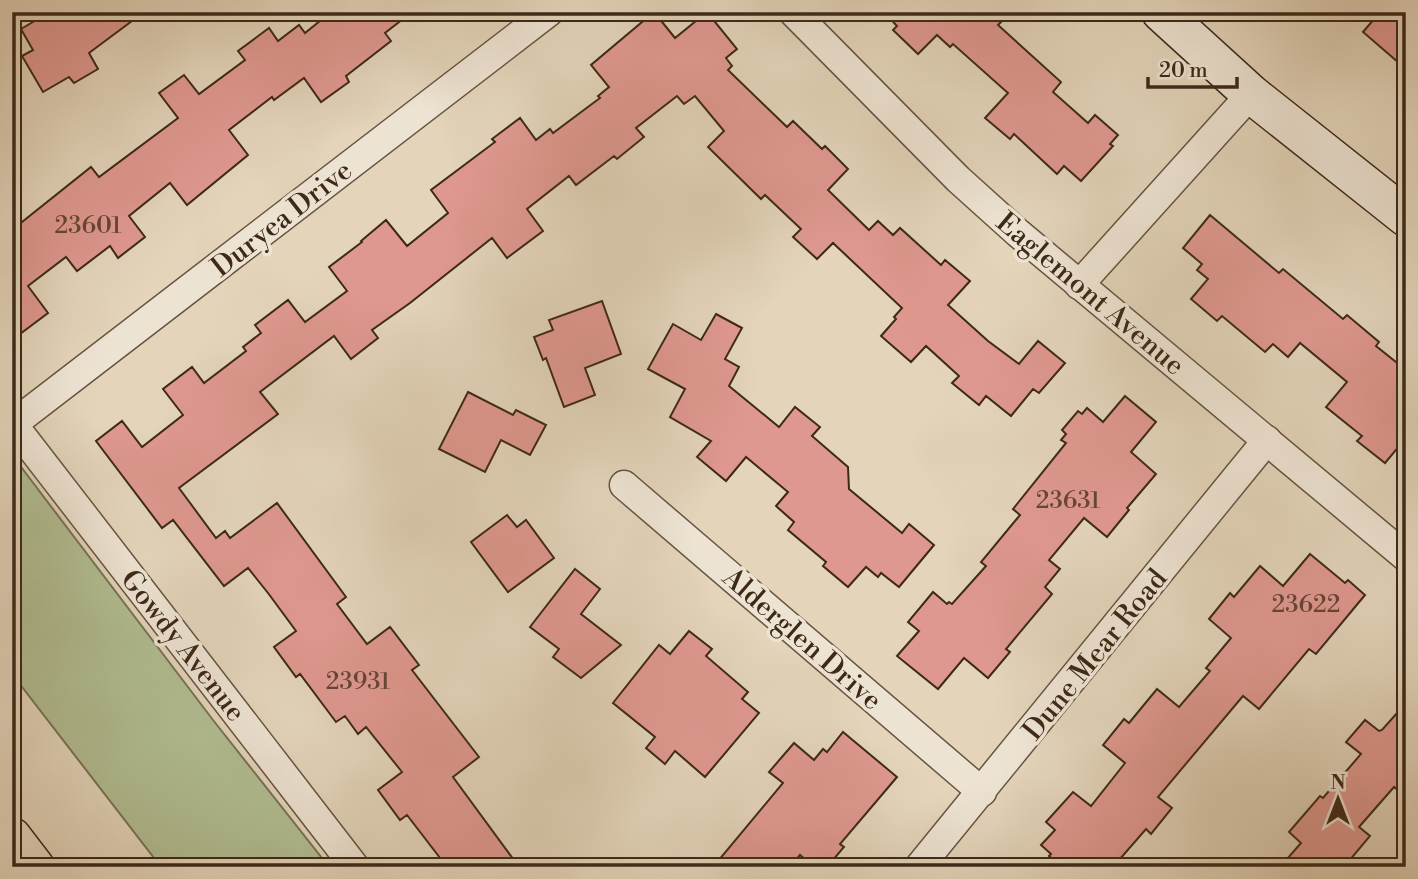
<svg xmlns="http://www.w3.org/2000/svg" width="1418" height="879" viewBox="0 0 1418 879" font-family="'Libre Bodoni',serif">
<rect width="100%" height="100%" fill="#e3d4ba"/>
<filter id="stains"><feTurbulence type="fractalNoise" baseFrequency=".00286" numOctaves="4"/><feColorMatrix values="0 0 0 0 .2 0 0 0 0 .09 0 0 0 0 .02 0 0 0 .5 -.17"/></filter>
<radialGradient id="worn" r=".72"><stop offset=".6" stop-color="#630" stop-opacity="0"/><stop offset="1" stop-color="#630" stop-opacity=".3"/></radialGradient>
<path fill="#b1bd92" stroke="#777355" stroke-width="2" d="M 12,455 L 213,720 L 329,867 L 161,867 L 12,674 Z"/>
<g fill="#df988f" stroke="#3d2918" stroke-width="2">
<path d="M 50,12 L 144,12 L 89,53 L 98,69 L 74,83 L 69,77 L 43,92 L 22,56 L 33,50 L 21,29 Z"/>
<path d="M 331,12 L 412,12 L 385,33 L 391,41 L 346,76 L 349,82 L 321,102 L 304,78 L 274,100 L 272,97 L 229,130 L 248,155 L 187,205 L 170,183 L 129,216 L 145,237 L 118,258 L 110,246 L 77,271 L 66,257 L 28,286 L 48,313 L 12,340 L 12,230 L 91,167 L 99,177 L 178,118 L 159,93 L 184,75 L 199,94 L 245,60 L 238,51 L 269,28 L 278,41 L 299,25 L 305,33 Z"/>
<path d="M 654,12 L 675,38 L 707,12 L 737,49 L 726,58 L 732,66 L 728,70 L 787,127 L 793,121 L 822,149 L 825,146 L 848,169 L 828,190 L 869,230 L 878,221 L 893,235 L 900,228 L 941,265 L 945,260 L 970,281 L 948,305 L 988,341 L 1019,364 L 1038,341 L 1065,363 L 1039,393 L 1033,389 L 1011,416 L 986,396 L 979,405 L 952,383 L 959,376 L 926,346 L 911,362 L 881,336 L 896,319 L 894,317 L 902,308 L 833,243 L 817,259 L 793,237 L 801,229 L 765,195 L 761,199 L 708,147 L 724,131 L 695,96 L 684,104 L 677,96 L 636,128 L 644,137 L 617,159 L 614,156 L 576,185 L 569,176 L 527,209 L 543,231 L 507,258 L 492,238 L 410,303 L 372,330 L 378,338 L 351,359 L 334,336 L 260,392 L 278,414 L 179,488 L 216,538 L 225,531 L 230,538 L 277,503 L 346,597 L 337,604 L 367,644 L 390,627 L 419,665 L 412,670 L 479,757 L 453,777 L 519,867 L 447,867 L 407,815 L 400,820 L 378,790 L 402,772 L 366,727 L 358,734 L 345,716 L 336,722 L 300,674 L 296,677 L 274,647 L 296,631 L 268,593 L 248,568 L 224,586 L 173,520 L 162,528 L 96,441 L 122,421 L 142,447 L 183,415 L 163,389 L 192,367 L 204,383 L 246,351 L 243,347 L 261,333 L 255,325 L 288,300 L 305,322 L 347,291 L 329,267 L 362,242 L 361,241 L 386,220 L 407,246 L 448,213 L 431,190 L 495,142 L 492,139 L 520,118 L 536,140 L 550,129 L 553,133 L 600,98 L 598,96 L 609,87 L 591,65 Z"/>
<path d="M 884,12 L 1011,12 L 998,25 L 1061,82 L 1053,92 L 1088,123 L 1095,115 L 1118,135 L 1110,144 L 1113,146 L 1081,181 L 1064,166 L 1057,174 L 1014,134 L 1010,139 L 985,118 L 1008,93 L 953,44 L 950,47 L 937,35 L 918,54 L 893,30 L 897,26 Z"/>
<path d="M 1380,12 L 1406,12 L 1406,69 L 1363,32 Z"/>
<path d="M 1210,215 L 1279,273 L 1283,269 L 1343,319 L 1347,315 L 1379,342 L 1376,346 L 1406,370 L 1406,438 L 1385,463 L 1357,441 L 1362,436 L 1326,407 L 1347,382 L 1300,343 L 1288,357 L 1273,344 L 1265,352 L 1222,316 L 1217,321 L 1191,299 L 1208,279 L 1197,270 L 1202,264 L 1183,248 Z"/>
<path d="M 602,301 L 621,354 L 585,368 L 595,395 L 564,407 L 546,358 L 543,360 L 534,337 L 553,330 L 549,320 Z"/>
<path d="M 716,314 L 742,328 L 725,359 L 739,367 L 729,386 L 779,427 L 795,407 L 820,427 L 812,436 L 848,467 L 849,489 L 902,533 L 909,524 L 934,545 L 899,587 L 881,573 L 878,577 L 866,567 L 848,587 L 823,566 L 826,562 L 788,530 L 794,522 L 776,506 L 788,492 L 746,457 L 726,481 L 697,457 L 711,441 L 670,417 L 685,389 L 648,369 L 673,324 L 701,340 Z"/>
<path d="M 468,392 L 513,415 L 516,410 L 546,425 L 530,455 L 501,440 L 485,472 L 439,449 Z"/>
<path d="M 1125,396 L 1156,422 L 1131,452 L 1156,474 L 1127,508 L 1129,510 L 1107,537 L 1084,518 L 1049,560 L 1060,569 L 1045,587 L 1052,594 L 1006,649 L 1010,652 L 988,678 L 964,658 L 938,689 L 897,656 L 919,631 L 908,622 L 933,592 L 947,604 L 949,602 L 952,604 L 986,566 L 981,562 L 1020,515 L 1013,509 L 1066,443 L 1061,440 L 1066,434 L 1062,430 L 1078,411 L 1082,414 L 1087,408 L 1103,422 Z"/>
<path d="M 507,515 L 517,527 L 526,520 L 554,558 L 508,592 L 471,542 Z"/>
<path d="M 1310,554 L 1345,583 L 1348,580 L 1365,595 L 1316,654 L 1309,649 L 1259,709 L 1243,696 L 1158,797 L 1172,808 L 1151,834 L 1146,829 L 1113,867 L 1062,867 L 1049,856 L 1051,854 L 1041,845 L 1055,830 L 1046,822 L 1073,792 L 1091,806 L 1125,763 L 1103,745 L 1124,719 L 1129,723 L 1157,689 L 1179,707 L 1210,671 L 1206,668 L 1231,638 L 1209,619 L 1230,593 L 1234,597 L 1260,566 L 1283,586 Z"/>
<path d="M 575,569 L 600,589 L 581,614 L 621,645 L 581,678 L 553,657 L 559,649 L 530,627 Z"/>
<path d="M 689,631 L 712,649 L 706,656 L 748,692 L 742,699 L 759,713 L 705,777 L 675,751 L 665,764 L 646,748 L 655,737 L 613,703 L 659,645 L 670,654 Z"/>
<path d="M 1406,703 L 1406,797 L 1394,787 L 1359,827 L 1370,836 L 1344,867 L 1280,867 L 1301,843 L 1289,832 L 1320,796 L 1323,798 L 1361,754 L 1346,742 L 1365,720 L 1379,731 L 1382,730 Z"/>
<path d="M 843,732 L 897,777 L 840,844 L 844,847 L 827,867 L 814,867 L 800,855 L 790,867 L 713,867 L 783,783 L 769,772 L 794,743 L 814,760 L 823,749 L 827,752 Z"/>
</g>
<g fill="none" stroke-linecap="round" stroke-linejoin="round">
<g stroke="#665440" stroke-width="31">
<g id="minor">
<path d="M 793,12 L 958,179 L 1018,233 L 1406,557"/>
<path d="M 1079,285 L 1251,94"/>
<path d="M 12,423 L 355,867"/>
<path d="M 13,424 L 549,12"/>
<path d="M 624,485 L 982,792"/>
<path d="M 919,867 L 1267,440"/>
</g>
</g>
<g stroke="#3d2918" stroke-width="41">
<path id="secondary" d="M 1161,12 L 1251,94 L 1406,217"/>
</g>
<g stroke="#3d2918" stroke-width="41">
<path id="motorway" d="M 12,837 L 35,867"/>
</g>
<use href="#minor" stroke="#ede3d2" stroke-width="28"/>
<use href="#secondary" stroke="#ede3d2" stroke-width="38"/>
<use href="#motorway" stroke="#e3d4ba" stroke-width="38"/>
</g>
<g text-anchor="middle" stroke-width="7" stroke-linejoin="round" paint-order="stroke">
<g font-size="24" fill="#664536">
<text x="88" y="233">23601</text>
<text x="1068" y="508">23631</text>
<text x="1306" y="612">23622</text>
<text x="358" y="689">23931</text>
</g>
<g font-size="28" fill="#3d2918" stroke="#ede3d2">
<text transform="translate(281 218) rotate(-38)" y="10">Duryea Drive</text>
<text transform="translate(1091 293) rotate(40)" y="10">Eaglemont Avenue</text>
<text transform="translate(803 638) rotate(41)" y="10">Alderglen Drive</text>
<text transform="translate(184 645) rotate(52)" y="10">Gowdy Avenue</text>
<text transform="translate(1094 654) rotate(-51)" y="10">Dune Mear Road</text>
</g>
</g>
<rect width="1418" height="879" fill="none" stroke="#e3d4ba" stroke-width="42"/>
<rect x="14" y="14" width="1390" height="851" fill="none" stroke="#3d2918" stroke-width="3.5"/>
<rect x="21" y="21" width="1376" height="837" fill="none" stroke="#3d2918" stroke-width="2"/>
<g transform="translate(1338 799)" stroke="#ede3d2" stroke-width="5" paint-order="stroke">
<path d="M0-5L12 26L0 18L-12 26Z" fill="#3d2918"/>
<text y="-10" font-size="19" font-weight="bold" text-anchor="middle" fill="#3d2918">N</text>
</g>
<path d="M1148 77v10h89v-10" fill="none" stroke="#3d2918" stroke-width="3.5"/>
<text x="1159" y="77" font-size="21" fill="#3d2918" stroke="#ede3d2" stroke-width="5" paint-order="stroke">20 m</text>
<rect width="100%" height="100%" filter="url(#stains)"/>
<rect width="100%" height="100%" fill="url(#worn)"/>
</svg>
